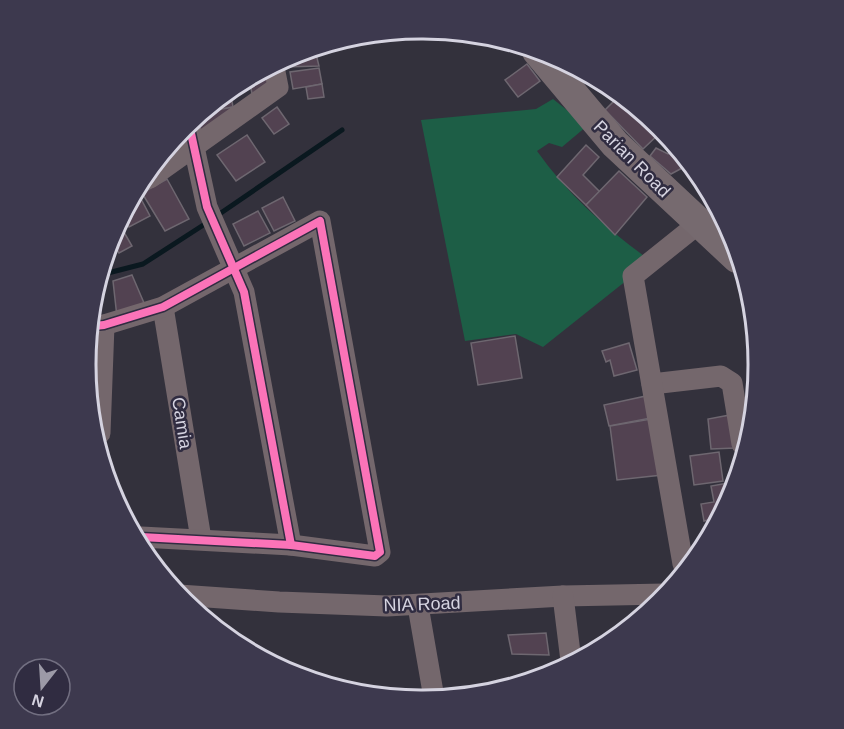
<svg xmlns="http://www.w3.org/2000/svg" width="844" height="729" viewBox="0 0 844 729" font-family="Helvetica,sans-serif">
<rect width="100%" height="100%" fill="#33313c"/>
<path fill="#1d5e46" d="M 553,99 L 587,126 L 562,147 L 549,143 L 537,151 C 568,195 608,230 651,261 L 543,347 L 516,334 L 465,341 L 421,120 L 536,109 Z"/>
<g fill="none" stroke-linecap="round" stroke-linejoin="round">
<g stroke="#0a181f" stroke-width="5">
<path d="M 215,217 L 342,130"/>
<path d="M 104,274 L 143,264 L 208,222"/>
</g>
</g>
<g fill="#524251" stroke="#6e6770" stroke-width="1.5">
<path d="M 315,50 L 319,66 L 283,67 L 282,62 L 294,54 Z"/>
<path d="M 527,64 L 540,81 L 518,97 L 505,80 Z"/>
<path d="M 319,68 L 322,84 L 293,89 L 290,72 Z"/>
<path d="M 269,71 L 272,85 L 253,99 L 250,83 Z"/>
<path d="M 322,84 L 324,97 L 308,99 L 306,87 Z"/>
<path d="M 231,96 L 233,107 L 207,112 Z"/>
<path d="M 617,98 L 662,131 L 643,149 L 605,110 Z"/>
<path d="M 233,107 L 205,135 L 194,120 L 206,112 Z"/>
<path d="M 277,107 L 289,124 L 274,134 L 262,118 Z"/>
<path d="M 247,135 L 265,162 L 236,181 L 217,155 Z"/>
<path d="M 586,145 L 599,157 L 583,175 L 600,192 L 586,205 L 557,177 Z"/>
<path d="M 656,148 L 668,154 L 675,149 L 686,166 L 671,174 L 650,156 Z"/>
<path d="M 619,171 L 647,197 L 615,235 L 586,205 Z"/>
<path d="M 167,179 L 189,219 L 165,231 L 142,193 Z"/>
<path d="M 140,197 L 150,216 L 129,227 L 124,217 Z"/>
<path d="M 283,197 L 295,221 L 274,231 L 262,208 Z"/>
<path d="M 258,211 L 270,233 L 244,246 L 233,224 Z"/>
<path d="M 121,227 L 132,246 L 119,253 L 111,239 L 115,230 Z"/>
<path d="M 132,275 L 144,303 L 117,317 L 113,281 Z"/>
<path d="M 515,336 L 522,378 L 478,385 L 471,343 Z"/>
<path d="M 629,343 L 637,370 L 614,376 L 610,360 L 606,362 L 602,351 Z"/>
<path d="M 646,396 L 651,418 L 609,426 L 604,405 Z"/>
<path d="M 730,415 L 735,448 L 711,449 L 708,419 Z"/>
<path d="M 651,419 L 662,475 L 617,480 L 610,426 Z"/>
<path d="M 719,452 L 723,481 L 694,485 L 690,456 Z"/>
<path d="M 734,482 L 732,493 L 716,518 L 704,521 L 701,504 L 714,502 L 711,486 Z"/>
<path d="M 546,633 L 549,655 L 512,654 L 508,635 Z"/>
</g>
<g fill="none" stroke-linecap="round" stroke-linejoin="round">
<g stroke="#74676c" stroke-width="21">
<path d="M 189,124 L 207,207 L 244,292 L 291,545"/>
<path d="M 150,178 L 278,87 L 274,67"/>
<path d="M 163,307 L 201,539"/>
<path d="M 94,326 L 104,325 L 163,307 L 320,221 L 380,552 L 375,556 L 291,545 L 141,537"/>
<path d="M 652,384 L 721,376 L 732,383 L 742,444"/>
<path d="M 100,433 L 104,325"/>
<path d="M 683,564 L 633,276 L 698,224"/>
<path d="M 179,595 L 279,602 L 387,606 L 563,596 L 665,594"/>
<path d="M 563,596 L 571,661"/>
<path d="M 418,606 L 434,698"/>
</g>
<path stroke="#766a6f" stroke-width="30" d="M 537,51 L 615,144 L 737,258"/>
<g stroke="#302c41" stroke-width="11">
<g id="cycleway">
<path d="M 189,124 L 207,207 L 244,292 L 291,545"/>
<path d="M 94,326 L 104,325 L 163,307 L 320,221 L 380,552 L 375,556 L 291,545 L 141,537"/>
</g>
</g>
<use href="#cycleway" stroke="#fb73b8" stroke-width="8"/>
</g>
<g text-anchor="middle" stroke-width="5" stroke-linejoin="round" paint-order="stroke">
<g font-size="18" fill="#d5d3e0" stroke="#302c41">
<text transform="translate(632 159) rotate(45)" y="6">Parian Road</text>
<text transform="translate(182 423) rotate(81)" y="6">Camia</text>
<text transform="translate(422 604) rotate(-2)" y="6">NIA Road</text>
</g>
</g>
<path d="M0 0H844V729H0ZM421 39H423A325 325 0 0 1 748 364V365A325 325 0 0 1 423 690H421A325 325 0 0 1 96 365V364A325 325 0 0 1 421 39Z" fill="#3d394e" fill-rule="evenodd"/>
<path fill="none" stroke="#d5d3e0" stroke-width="3" d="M421 39H423A325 325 0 0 1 748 364V365A325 325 0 0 1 423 690H421A325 325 0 0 1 96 365V364A325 325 0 0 1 421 39Z"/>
<g transform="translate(42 687) rotate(197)"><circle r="28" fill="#302c41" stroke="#726f81" stroke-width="1.5"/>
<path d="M0-4.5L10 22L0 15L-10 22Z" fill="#9c9aa7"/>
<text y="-9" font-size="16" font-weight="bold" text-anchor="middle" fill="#d5d3e0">N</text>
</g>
</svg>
